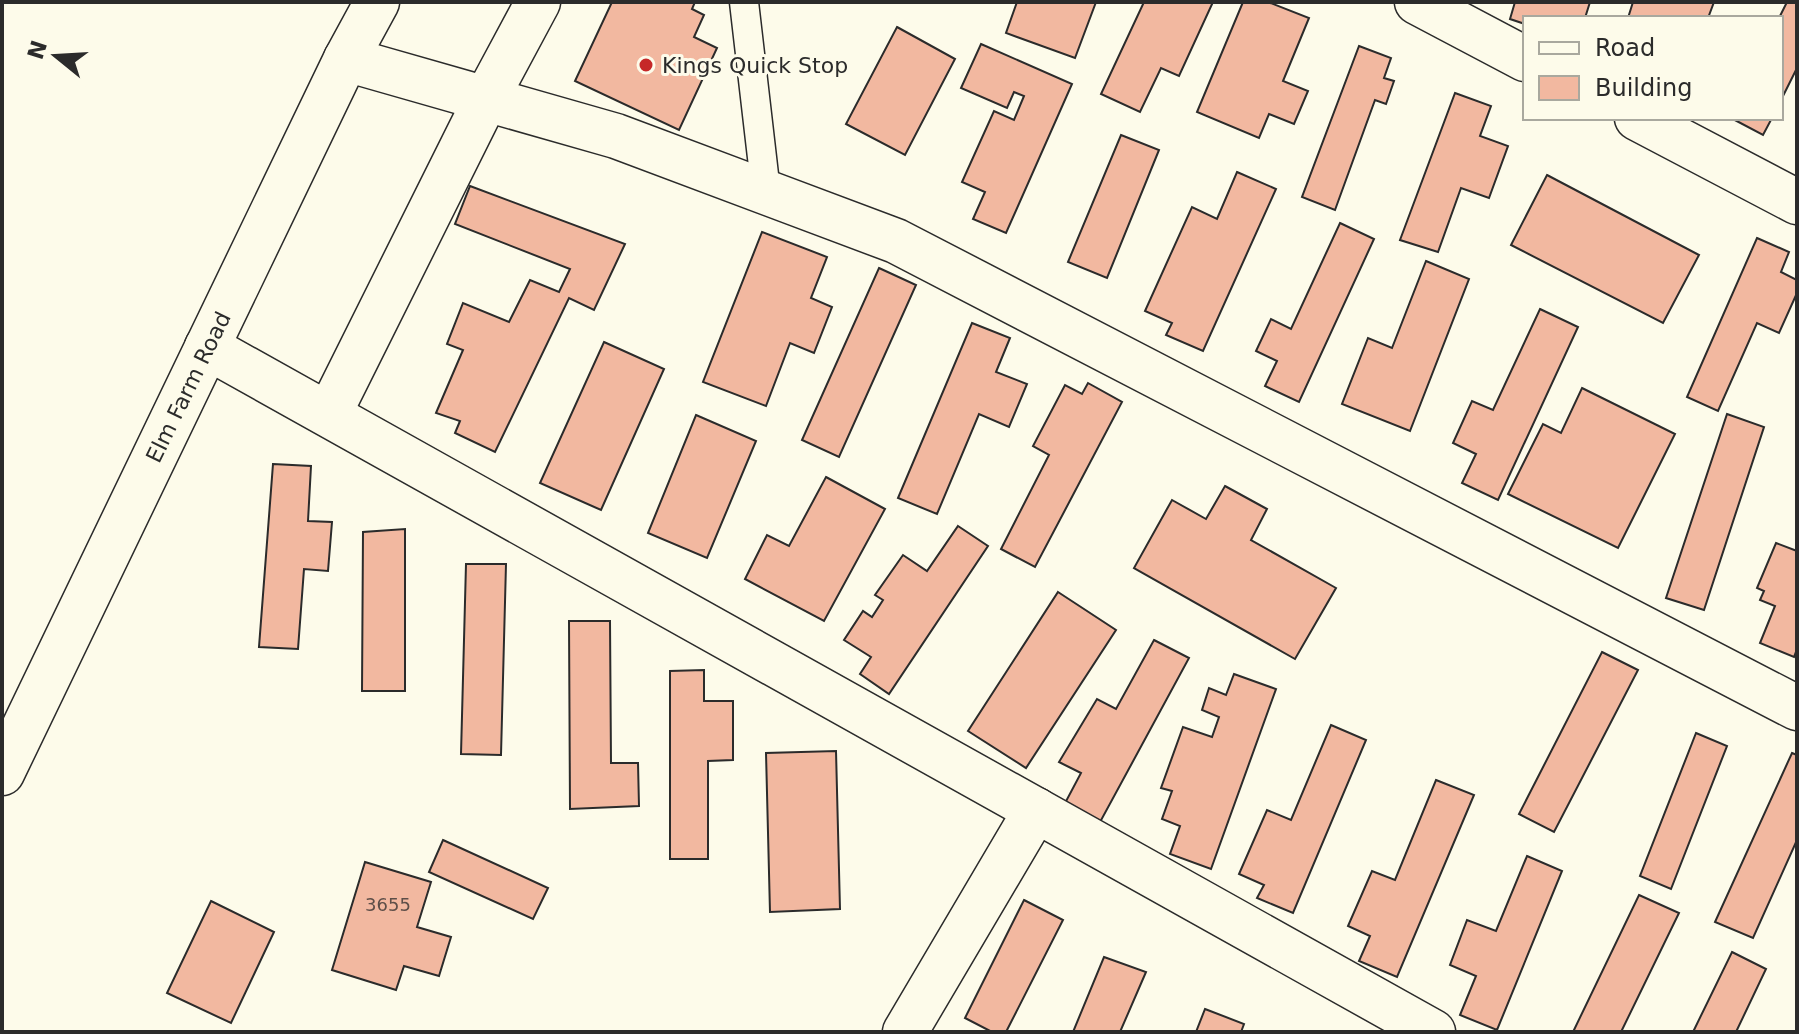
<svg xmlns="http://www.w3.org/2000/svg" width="1799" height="1034" viewBox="0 0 1799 1034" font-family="'DejaVu Sans',sans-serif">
<rect width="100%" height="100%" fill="#fdfbea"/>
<g fill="#f2b8a0" stroke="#2b2b2b" stroke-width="2">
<path d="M 612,2 L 695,2 L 692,9 L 704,15 L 694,37 L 717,48 L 679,130 L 575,81 Z"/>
<path d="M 1017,2 L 1096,2 L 1075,58 L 1006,33 Z"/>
<path d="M 1144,2 L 1213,2 L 1179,76 L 1161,68 L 1140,112 L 1101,94 Z"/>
<path d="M 1243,2 L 1268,2 L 1309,18 L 1283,81 L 1308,91 L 1294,124 L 1269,114 L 1259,138 L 1197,112 Z"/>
<path d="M 1515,2 L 1590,2 L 1585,18 L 1525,18 L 1525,24 L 1510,19 Z"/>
<path d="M 1633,2 L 1714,2 L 1708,18 L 1628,18 Z"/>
<path d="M 1787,2 L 1797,2 L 1797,68 L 1781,100 L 1781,18 L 1779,18 Z"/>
<path d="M 897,27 L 955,59 L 905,155 L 846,124 Z"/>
<path d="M 981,44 L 1072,84 L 1006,233 L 973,219 L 985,192 L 962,182 L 994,111 L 1014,120 L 1024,96 L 1014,92 L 1007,108 L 961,88 Z"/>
<path d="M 1359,46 L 1391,58 L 1384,78 L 1394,81 L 1386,104 L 1375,100 L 1335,210 L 1302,197 Z"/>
<path d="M 1455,93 L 1491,106 L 1480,136 L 1508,146 L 1489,198 L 1461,188 L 1438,252 L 1400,240 Z"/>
<path d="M 1731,118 L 1772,118 L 1763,135 Z"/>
<path d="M 1121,135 L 1159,150 L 1107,278 L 1068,262 Z"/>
<path d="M 1237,172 L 1276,189 L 1203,351 L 1166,335 L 1172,323 L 1145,311 L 1192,207 L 1217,219 Z"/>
<path d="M 1547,175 L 1699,255 L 1663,323 L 1511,245 Z"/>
<path d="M 470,186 L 625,244 L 594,310 L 569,298 L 495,452 L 455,433 L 460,421 L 436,413 L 463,350 L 447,344 L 463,303 L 509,322 L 530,280 L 559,292 L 570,269 L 455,224 Z"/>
<path d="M 1340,223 L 1374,239 L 1299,402 L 1265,386 L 1277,361 L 1256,351 L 1271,319 L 1291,329 Z"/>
<path d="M 762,232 L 827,257 L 811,298 L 832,307 L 814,353 L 790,343 L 766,406 L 703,382 Z"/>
<path d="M 1757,238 L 1789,252 L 1781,272 L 1797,280 L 1797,293 L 1779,333 L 1757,323 L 1718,411 L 1687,397 Z"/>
<path d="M 1426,261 L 1469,279 L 1410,431 L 1342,404 L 1368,338 L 1392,348 Z"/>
<path d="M 879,268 L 916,285 L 839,457 L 802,440 Z"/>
<path d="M 1540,309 L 1578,327 L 1498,500 L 1462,483 L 1476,454 L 1453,443 L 1472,401 L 1493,410 Z"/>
<path d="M 972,323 L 1010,338 L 996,372 L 1027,384 L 1009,427 L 979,414 L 937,514 L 898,498 Z"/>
<path d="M 604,342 L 664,369 L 601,510 L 540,483 Z"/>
<path d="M 1088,383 L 1122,402 L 1035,567 L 1001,549 L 1049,455 L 1033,446 L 1065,385 L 1082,394 Z"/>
<path d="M 1582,388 L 1675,434 L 1618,548 L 1508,494 L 1543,424 L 1561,433 Z"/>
<path d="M 1727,414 L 1764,427 L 1704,610 L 1666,598 Z"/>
<path d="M 696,415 L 756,441 L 707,558 L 648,533 Z"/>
<path d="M 273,464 L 311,466 L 308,521 L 332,522 L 328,571 L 304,569 L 298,649 L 259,647 Z"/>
<path d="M 826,477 L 885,509 L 824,621 L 745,579 L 767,535 L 789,546 Z"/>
<path d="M 1225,486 L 1267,509 L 1251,540 L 1336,588 L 1295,659 L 1134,568 L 1172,500 L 1206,519 Z"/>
<path d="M 958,526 L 988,546 L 889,694 L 860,674 L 871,657 L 844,640 L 863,611 L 872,617 L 883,600 L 875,595 L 903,555 L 927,571 Z"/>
<path d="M 405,529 L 405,691 L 362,691 L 363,532 Z"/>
<path d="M 1776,543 L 1797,551 L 1797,649 L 1794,657 L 1760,643 L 1775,606 L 1760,600 L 1764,591 L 1757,588 Z"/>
<path d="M 466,564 L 506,564 L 501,755 L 461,754 Z"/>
<path d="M 1058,592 L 1116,630 L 1026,768 L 968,731 Z"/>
<path d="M 569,621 L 610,621 L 611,763 L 638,763 L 639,806 L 570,809 Z"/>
<path d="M 1154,640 L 1189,658 L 1099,824 L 1064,805 L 1081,773 L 1059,762 L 1097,699 L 1116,709 Z"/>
<path d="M 1602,652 L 1638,670 L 1554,832 L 1519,814 Z"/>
<path d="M 704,670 L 704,701 L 733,701 L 733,760 L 708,761 L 708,859 L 670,859 L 670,671 Z"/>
<path d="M 1234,674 L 1276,689 L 1211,869 L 1170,854 L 1180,826 L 1162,819 L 1172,791 L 1161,788 L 1183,727 L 1212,737 L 1219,717 L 1202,710 L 1209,688 L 1226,695 Z"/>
<path d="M 1331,725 L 1366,740 L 1293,913 L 1257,898 L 1264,885 L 1239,874 L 1267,810 L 1291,820 Z"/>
<path d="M 1696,733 L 1727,746 L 1671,889 L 1640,876 Z"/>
<path d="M 836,751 L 840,909 L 770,912 L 766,753 Z"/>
<path d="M 1792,753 L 1797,755 L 1797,840 L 1753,938 L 1715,922 Z"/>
<path d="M 1436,780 L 1474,795 L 1397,977 L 1359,961 L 1370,936 L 1348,926 L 1372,871 L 1395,880 Z"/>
<path d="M 443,840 L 548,888 L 533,919 L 429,872 Z"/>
<path d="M 1527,856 L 1562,871 L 1497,1030 L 1460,1015 L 1476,976 L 1450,965 L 1467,920 L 1496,931 Z"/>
<path d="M 365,862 L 431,882 L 417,927 L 451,937 L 439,976 L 404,966 L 396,990 L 332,970 Z"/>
<path d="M 1639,895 L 1679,913 L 1621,1032 L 1573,1032 Z"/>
<path d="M 1024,900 L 1063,920 L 1006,1032 L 992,1032 L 965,1018 Z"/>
<path d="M 211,901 L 274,932 L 231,1023 L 167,993 Z"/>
<path d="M 1732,952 L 1766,969 L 1736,1032 L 1693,1032 Z"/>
<path d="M 1104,957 L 1146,972 L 1120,1032 L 1073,1032 Z"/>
<path d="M 1205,1009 L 1244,1024 L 1241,1032 L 1196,1032 Z"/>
</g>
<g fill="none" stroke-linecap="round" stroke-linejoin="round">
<g stroke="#2b2b2b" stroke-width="31">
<path id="lane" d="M 744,2 L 766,192"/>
</g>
<g stroke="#2b2b2b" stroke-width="47">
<g id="street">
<path d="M 1417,2 L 1525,59"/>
<path d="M 346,59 L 616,136 L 896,241 L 1797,708"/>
<path d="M 1637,118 L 1797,202"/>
<path d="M 207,347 L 1433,1032"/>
<path d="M 329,414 L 486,99 L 538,2"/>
<path d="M 905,1032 L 1036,810"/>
</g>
</g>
<g stroke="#2b2b2b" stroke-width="47">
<path id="secondary" d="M 2,773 L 346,59 L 377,2"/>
</g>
<use href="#lane" stroke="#fdfbea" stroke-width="28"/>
<use href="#street" stroke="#fdfbea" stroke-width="44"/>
<use href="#secondary" stroke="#fdfbea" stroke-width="44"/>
</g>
<circle fill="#c62828" stroke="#fdfbea" stroke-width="3" cx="646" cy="65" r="8"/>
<g text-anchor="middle" stroke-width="6" stroke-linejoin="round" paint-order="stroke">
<g font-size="18" fill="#5d4e48">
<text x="388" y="911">3655</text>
</g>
<g font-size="22" fill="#2b2b2b" stroke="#fdfbea" text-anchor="start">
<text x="662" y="73">Kings Quick Stop</text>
</g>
<g font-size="22" fill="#2b2b2b" stroke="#fdfbea">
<text transform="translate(188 387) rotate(-64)" y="8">Elm Farm Road</text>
</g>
</g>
<rect width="1799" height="1034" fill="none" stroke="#2b2b2b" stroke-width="8"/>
<rect x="1523" y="16" width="260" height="104" fill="#fdfbea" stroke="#a9a89e" stroke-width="2"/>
<rect x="1539" y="42" width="40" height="12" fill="#fdfbea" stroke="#a9a89e" stroke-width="2"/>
<text x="1595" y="56" font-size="24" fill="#2b2b2b">Road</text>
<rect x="1539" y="76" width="40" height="24" fill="#f2b8a0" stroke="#a9a89e" stroke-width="2"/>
<text x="1595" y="96" font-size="24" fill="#2b2b2b">Building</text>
<g transform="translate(56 56) rotate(288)" stroke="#fdfbea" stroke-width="6" paint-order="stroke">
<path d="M0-6L14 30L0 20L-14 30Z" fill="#2b2b2b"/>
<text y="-12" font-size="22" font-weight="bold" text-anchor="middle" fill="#2b2b2b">N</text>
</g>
</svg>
